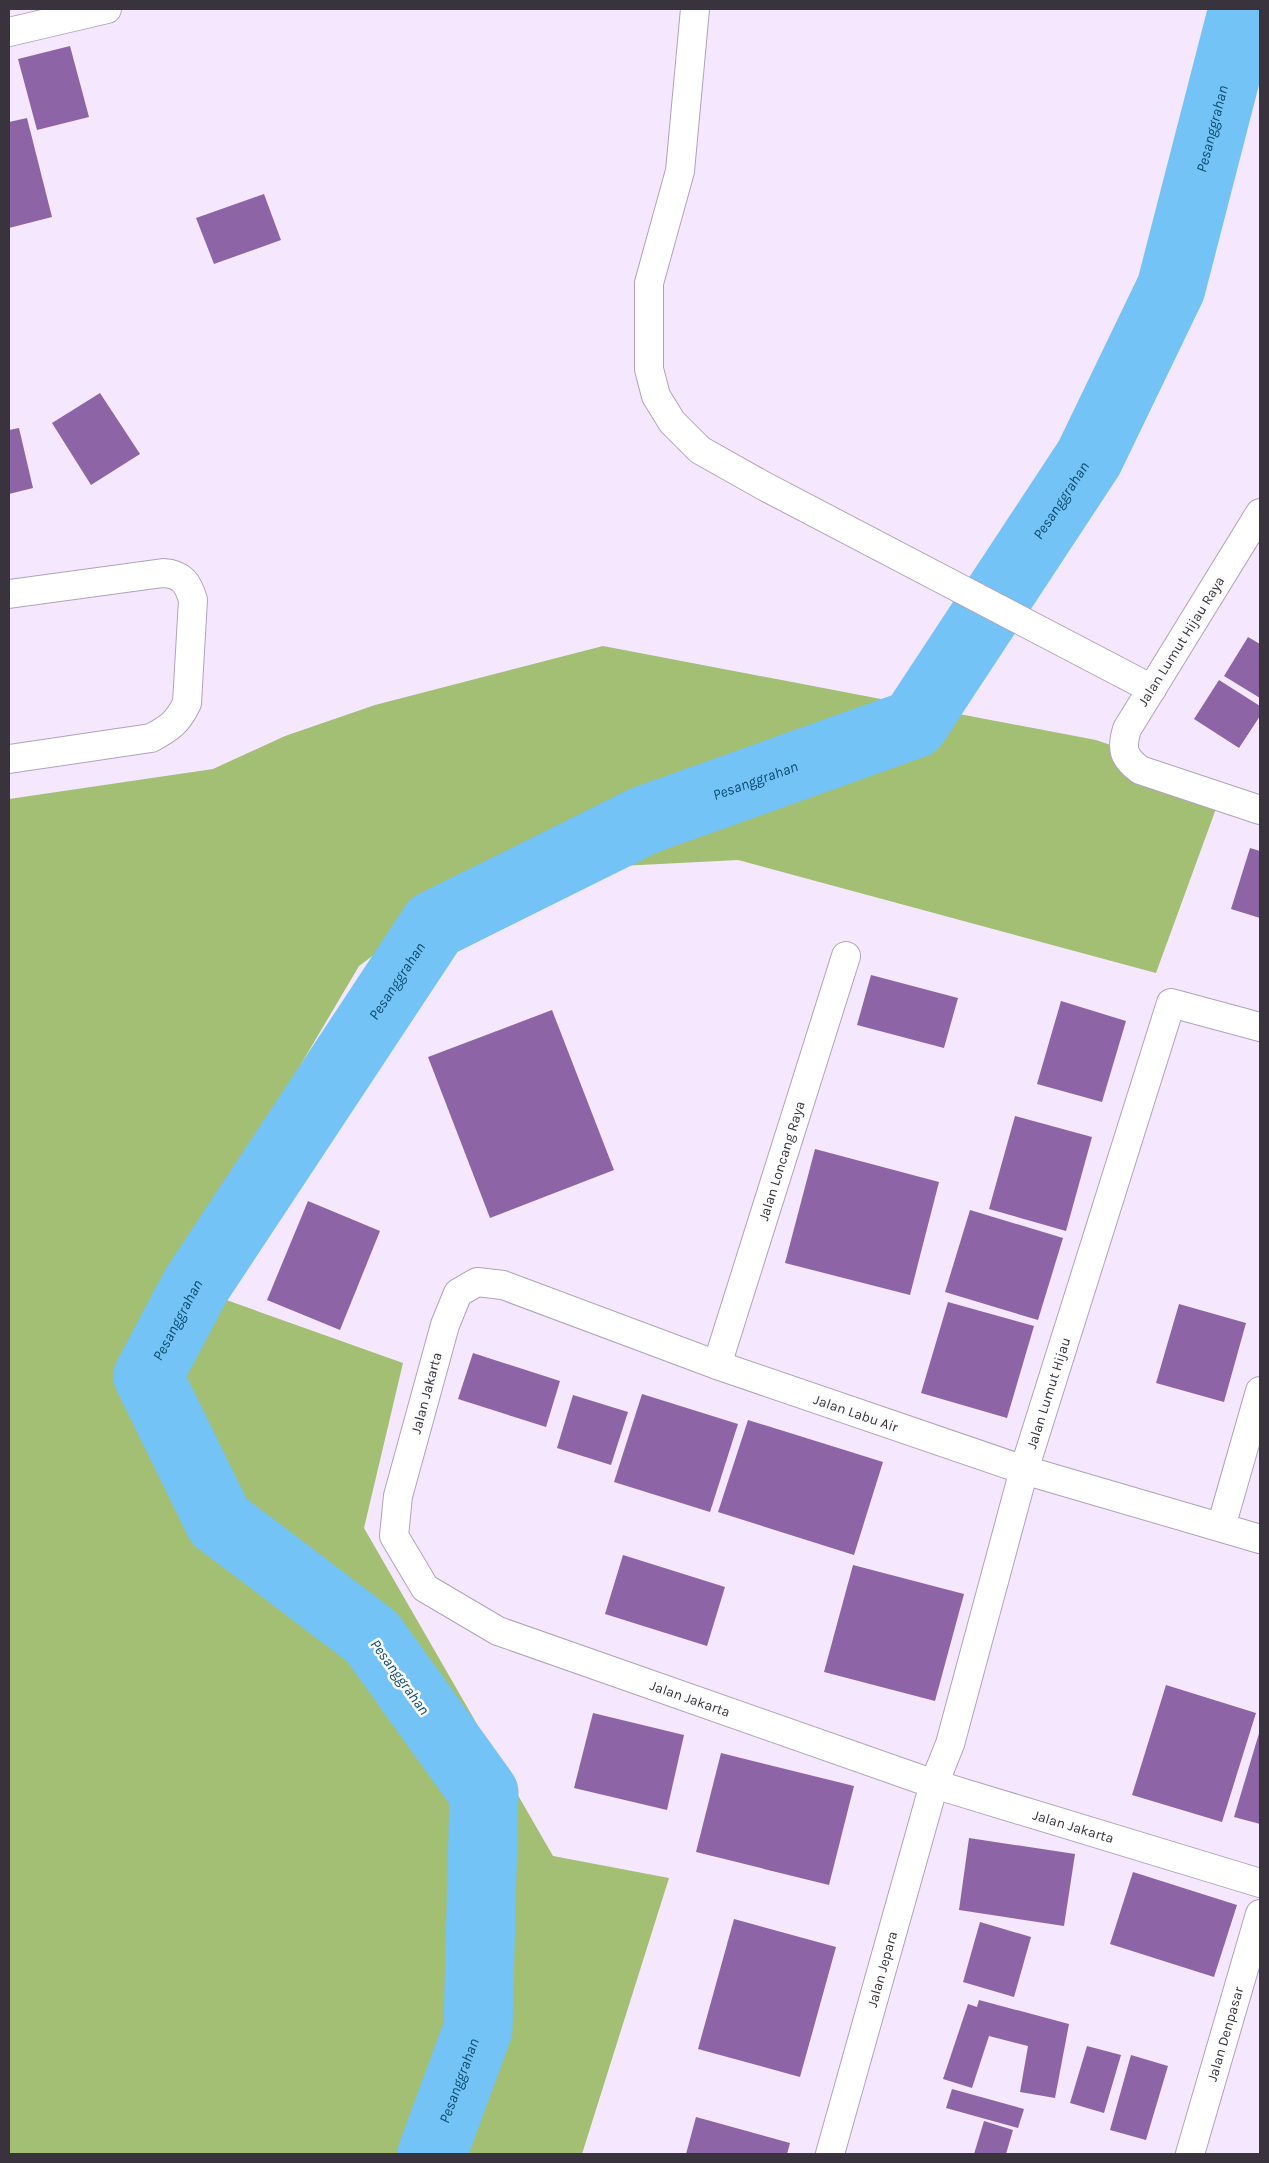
<svg xmlns="http://www.w3.org/2000/svg" width="1269" height="2163" viewBox="0 0 1269 2163" font-family="Karla,sans-serif">
<rect width="100%" height="100%" fill="#f5e8fe"/>
<path fill="#a2bf73" d="M 603,646 L 1096,740 L 1225,784 L 1156,973 L 738,860 L 483,873 L 359,966 L 173,1281 L 403,1363 L 364,1528 L 553,1856 L 669,1878 L 582,2154 L 9,2154 L 9,799 L 213,769 L 285,736 L 375,705 Z"/>
<g fill="none" stroke-linecap="round" stroke-linejoin="round">
<path stroke="#74c3f6" stroke-width="69" id="s1" d="M 432,2154 L 478,2029 L 484,1793 L 372,1637 L 219,1521 L 148,1376 L 195,1287 L 434,925 L 645,820 L 914,724 L 1089,458 L 1171,288 L 1243,9"/>
</g>
<g fill="#8d65a6">
<path d="M 70,46 L 89,117 L 37,130 L 18,59 Z"/>
<path d="M 27,118 L 52,217 L 9,228 L 9,122 Z"/>
<path d="M 264,194 L 281,240 L 214,264 L 196,218 Z"/>
<path d="M 100,393 L 140,454 L 91,485 L 52,423 Z"/>
<path d="M 19,428 L 33,488 L 9,494 L 9,430 Z"/>
<path d="M 1248,637 L 1260,644 L 1260,698 L 1224,676 Z"/>
<path d="M 1219,680 L 1260,706 L 1260,716 L 1239,748 L 1194,719 Z"/>
<path d="M 1250,848 L 1260,851 L 1260,918 L 1231,909 Z"/>
<path d="M 871,975 L 958,998 L 944,1048 L 857,1025 Z"/>
<path d="M 1061,1001 L 1126,1021 L 1102,1102 L 1037,1084 Z"/>
<path d="M 552,1010 L 614,1170 L 490,1218 L 428,1057 Z"/>
<path d="M 1015,1116 L 1092,1137 L 1066,1231 L 989,1209 Z"/>
<path d="M 815,1149 L 939,1182 L 910,1295 L 785,1263 Z"/>
<path d="M 308,1201 L 380,1231 L 340,1330 L 267,1300 Z"/>
<path d="M 970,1210 L 1063,1238 L 1038,1320 L 945,1292 Z"/>
<path d="M 948,1302 L 1034,1326 L 1007,1418 L 921,1393 Z"/>
<path d="M 1179,1304 L 1246,1323 L 1224,1402 L 1156,1383 Z"/>
<path d="M 473,1353 L 560,1381 L 546,1427 L 458,1399 Z"/>
<path d="M 642,1394 L 738,1424 L 710,1512 L 614,1482 Z"/>
<path d="M 573,1395 L 628,1412 L 611,1465 L 557,1448 Z"/>
<path d="M 748,1420 L 883,1462 L 854,1555 L 718,1512 Z"/>
<path d="M 623,1555 L 725,1587 L 707,1646 L 605,1614 Z"/>
<path d="M 853,1565 L 964,1594 L 935,1701 L 824,1672 Z"/>
<path d="M 1166,1685 L 1256,1713 L 1222,1822 L 1132,1795 Z"/>
<path d="M 593,1713 L 684,1735 L 667,1810 L 574,1788 Z"/>
<path d="M 1260,1730 L 1260,1824 L 1234,1817 Z"/>
<path d="M 721,1753 L 854,1786 L 829,1885 L 696,1852 Z"/>
<path d="M 969,1838 L 1075,1854 L 1064,1926 L 959,1910 Z"/>
<path d="M 1133,1872 L 1237,1905 L 1214,1977 L 1110,1944 Z"/>
<path d="M 734,1919 L 836,1947 L 800,2077 L 698,2049 Z"/>
<path d="M 980,1922 L 1031,1937 L 1014,1997 L 963,1982 Z"/>
<path d="M 979,2000 L 1069,2024 L 1055,2098 L 1020,2092 L 1028,2046 L 989,2036 L 972,2088 L 943,2079 L 968,2004 L 977,2007 Z"/>
<path d="M 1087,2046 L 1121,2055 L 1104,2113 L 1070,2103 Z"/>
<path d="M 1131,2055 L 1168,2066 L 1146,2140 L 1110,2130 Z"/>
<path d="M 952,2089 L 1024,2109 L 1018,2128 L 946,2108 Z"/>
<path d="M 696,2117 L 790,2143 L 787,2154 L 686,2154 Z"/>
<path d="M 984,2121 L 1013,2130 L 1006,2154 L 974,2154 Z"/>
</g>
<g fill="none" stroke-linecap="round" stroke-linejoin="round">
<g stroke="#b1a2bc" stroke-width="30">
<g id="minor">
<path d="M 695,9 L 680,171 L 649,283 L 649,369 L 656,396 L 672,422 L 700,450 L 764,486 L 1152,689"/>
<path d="M 9,32 L 107,9"/>
<path d="M 1260,513 L 1127,729 C 1121,749 1123,757 1140,770 L 1260,810"/>
<path d="M 9,594 L 163,573 C 182,574 188,583 193,600 L 187,703 C 178,722 170,728 151,738 L 9,759"/>
<path id="s2" d="M 717,1365 L 846,956"/>
<path d="M 1221,1527 L 1260,1391"/>
<path id="s3" d="M 1260,1539 L 1024,1470 L 717,1365 L 503,1285 L 477,1282 L 458,1293 L 445,1325 L 398,1496 L 394,1536 L 425,1588 L 498,1631 L 934,1784 L 1260,1883"/>
<path id="s4" d="M 830,2154 L 934,1784 L 950,1744 L 1024,1470 L 1171,1003 L 1260,1027"/>
<path id="s5" d="M 1190,2154 L 1260,1914"/>
</g>
</g>
<use href="#minor" stroke="#fff" stroke-width="28"/>
</g>
<g text-anchor="middle" stroke-width="5" stroke-linejoin="round" paint-order="stroke">
<g font-size="14" fill="#39333e" stroke="#fbfbfb">
<text transform="translate(1181 641) rotate(-58)" y="5">Jalan Lumut Hijau Raya</text>
<text dy="5" stroke="none"><textPath href="#s2" startOffset="214">Jalan Loncang Raya</textPath></text>
<text dy="5" stroke="none"><textPath href="#s4" startOffset="792">Jalan Lumut Hijau</textPath></text>
<text transform="translate(426 1393) rotate(-75)" y="5">Jalan Jakarta</text>
<text transform="translate(856 1413) rotate(19)" y="5">Jalan Labu Air</text>
<text dy="5" stroke="none"><textPath href="#s3" startOffset="1448">Jalan Jakarta</textPath></text>
<text dy="5" stroke="none"><textPath href="#s3" startOffset="1852">Jalan Jakarta</textPath></text>
<text dy="5" stroke="none"><textPath href="#s4" startOffset="192">Jalan Jepara</textPath></text>
<text dy="5" stroke="none"><textPath href="#s5" startOffset="125">Jalan Denpasar</textPath></text>
</g>
<g font-size="15" font-style="italic" fill="#0c4b6d" stroke="#fbfbfb">
<text dy="5" stroke="none"><textPath href="#s1" startOffset="2642">Pesanggrahan</textPath></text>
<text dy="5" stroke="none"><textPath href="#s1" startOffset="2238">Pesanggrahan</textPath></text>
<text dy="5" stroke="none"><textPath href="#s1" startOffset="1802">Pesanggrahan</textPath></text>
<text dy="5" stroke="none"><textPath href="#s1" startOffset="1382">Pesanggrahan</textPath></text>
<text dy="5" stroke="none"><textPath href="#s1" startOffset="978">Pesanggrahan</textPath></text>
<text transform="translate(400 1677) rotate(54)" y="5">Pesanggrahan</text>
<text dy="5" stroke="none"><textPath href="#s1" startOffset="78">Pesanggrahan</textPath></text>
</g>
</g>
<rect width="1269" height="2163" fill="none" stroke="#39333e" stroke-width="20"/>
</svg>
